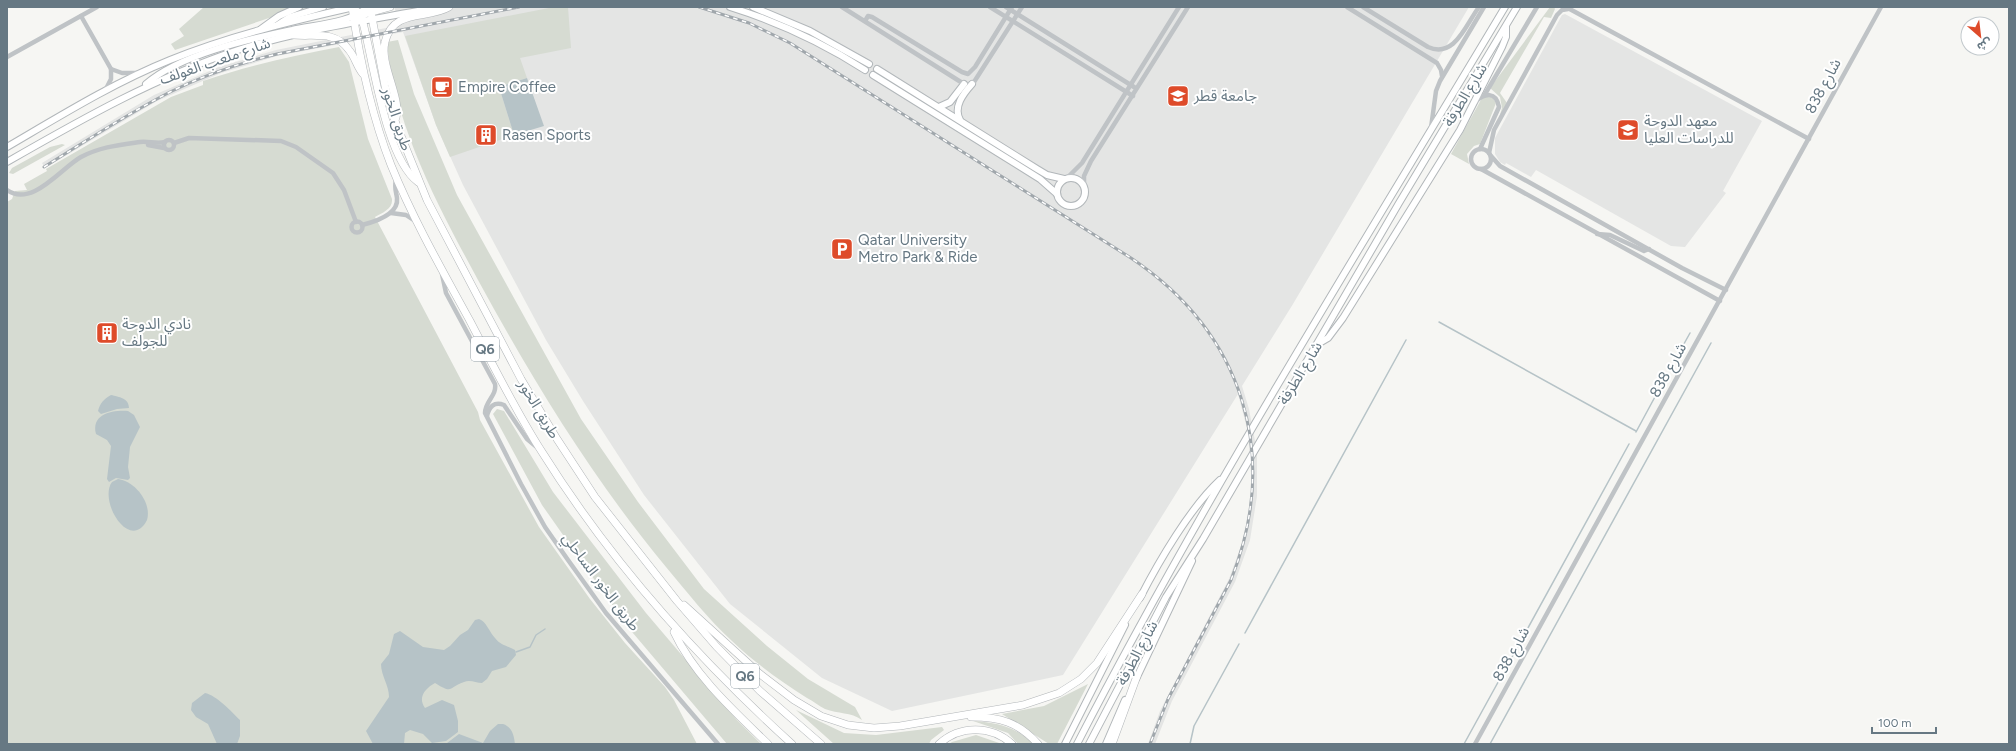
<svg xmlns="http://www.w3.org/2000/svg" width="2016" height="751" viewBox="0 0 2016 751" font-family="Figtree,'Noto Sans Arabic',sans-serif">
<rect width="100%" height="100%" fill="#f6f6f3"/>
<g fill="#e4e5e4">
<path d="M 394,7 L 1469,7 L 1293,304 L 1242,386 L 1249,409 L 1257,452 L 1257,496 L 1250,540 L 1235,582 L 1172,701 L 1155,744 L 1148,744 L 1160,711 L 1229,579 L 1244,538 L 1251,496 L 1251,474 L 1248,432 L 1238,394 L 1063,675 L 892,711 L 822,678 L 730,604 L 644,495 L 583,401 L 546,340 L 463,185 L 436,125 L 403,32 L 277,56 L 221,73 L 157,101 L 45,168 L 42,163 L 154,95 L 219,67 L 276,50 L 401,25 Z"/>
<path d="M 1565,14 L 1762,121 L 1723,191 L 1726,193 L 1685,247 L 1671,246 L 1536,170 L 1531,177 L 1506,163 L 1505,165 L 1500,162 L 1495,154 L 1495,138 L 1562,15 Z"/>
</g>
<g fill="#d6dbd2">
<path d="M 204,7 L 310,7 L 269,18 L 175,50 L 171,44 L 184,36 L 179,29 Z"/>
<path d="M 554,7 L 568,7 L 571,48 L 520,58 L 527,78 L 499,87 L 514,135 L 450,157 L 436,125 L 405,36 Z"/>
<path d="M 1550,7 L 1554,7 L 1555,9 L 1551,18 L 1544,17 L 1500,93 L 1507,103 L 1499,118 L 1502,108 L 1500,97 L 1490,88 Z"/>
<path d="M 398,40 L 414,94 L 457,195 L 581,419 L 638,502 L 704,589 L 767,646 L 808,679 L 855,707 L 862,720 C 851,712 838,714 825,709 C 819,706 813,701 807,698 C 780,681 755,663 732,641 C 708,619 687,592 666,567 C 593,479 533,381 478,280 C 439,208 394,125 387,42 Z"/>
<path d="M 339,47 L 349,62 L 368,139 L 392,199 C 393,209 382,213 375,217 L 478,412 L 480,420 L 539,527 L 590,599 L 625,643 L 665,687 L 674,700 L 697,744 L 7,744 L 7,202 L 12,199 L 15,191 L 27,190 L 24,184 L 47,171 L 46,169 L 171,97 L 203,85 L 203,81 C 247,66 292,56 339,47 Z"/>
<path d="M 1488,96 L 1493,98 L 1496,103 L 1480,144 L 1474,146 L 1467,154 L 1469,164 L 1451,154 L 1482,98 Z"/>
<path d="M 62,144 L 65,145 L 13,174 L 9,173 L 12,168 L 50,147 Z"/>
<path d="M 497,409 L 504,411 L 553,492 L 646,613 L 737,720 L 761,744 L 727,744 L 627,626 L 542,505 L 493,414 Z"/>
<path d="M 1088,684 L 1057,744 L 1049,744 L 1002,714 L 1044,706 Z"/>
<path d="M 796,710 L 844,733 L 876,735 L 942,727 L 944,730 L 931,740 L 929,744 L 834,744 Z"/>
<path d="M 973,721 C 1000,723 1013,726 1034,744 L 1018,744 L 1008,733 Z"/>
<path d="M 976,735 L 1002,744 L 949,744 L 952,742 Z"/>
</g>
<g fill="#b6c3c7">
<path d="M 527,78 L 544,126 L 514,135 L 499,87 Z"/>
<path d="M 111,395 C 119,397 129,398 129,408 L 117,409 L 101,414 L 98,411 C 100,403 104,399 111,395 Z"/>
<path d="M 128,411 L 134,415 L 140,427 L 130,447 L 128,467 L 130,478 L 128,480 L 116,478 L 109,482 L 107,479 L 111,446 L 107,440 L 96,434 C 91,414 112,410 128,411 Z"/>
<path d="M 118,479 C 135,481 152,503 147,520 C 130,553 98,501 112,482 Z"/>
<path d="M 479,619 C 486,621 490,633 495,638 C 500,645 508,646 515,650 L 516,655 L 506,667 L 492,671 L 487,679 L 482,683 C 476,683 470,679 464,682 C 448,687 454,695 435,683 C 426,688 417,697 425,708 L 442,700 L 454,705 L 458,721 L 458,732 L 446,741 L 432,743 L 423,734 L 410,730 L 405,733 L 404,744 L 373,744 L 366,731 L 389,697 C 389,685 381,676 381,664 L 389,654 L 394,634 L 400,631 L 423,647 L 444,650 L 450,646 L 460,635 L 468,630 L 475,620 Z"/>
<path d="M 205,693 C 216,695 232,712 240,720 L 240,736 L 237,744 L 217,744 L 208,724 L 196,717 L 191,710 L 192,703 Z"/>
<path d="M 498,724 L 503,724 C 512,727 514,735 515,744 L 434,744 L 447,743 L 459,734 L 483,743 L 490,731 Z"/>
</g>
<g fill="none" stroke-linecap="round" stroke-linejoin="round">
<g stroke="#b6c3c7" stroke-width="1.5">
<path d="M 1439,322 L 1636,431"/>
<path d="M 1670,369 L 1690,333"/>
<path d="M 1636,432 L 1663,382"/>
<path d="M 1245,633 L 1406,340"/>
<path d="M 1523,637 L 1629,444"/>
<path d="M 516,652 L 530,647 L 536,635 L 545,629"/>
<path d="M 1190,744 L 1194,726 L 1239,644"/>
<path d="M 1464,744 L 1518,646"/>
<path d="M 1490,744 L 1711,343"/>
</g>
<g stroke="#b2b7ba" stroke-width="8">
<g id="major">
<path d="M 730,7 C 778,22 823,43 865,70"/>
<path d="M 753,7 L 810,31 L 869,64"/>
<path d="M 279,24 L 290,17 L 323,7"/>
<path d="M 261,29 L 279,16 L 299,7"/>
<path d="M 877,69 L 1037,169 L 1047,175 L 1064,179"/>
<path d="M 873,75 L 1040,179 L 1057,194"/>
<path d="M 146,84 C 179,55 249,39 292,30 C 313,25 353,23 367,7"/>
<path d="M 939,107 L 950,102 L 964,84"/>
<path d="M 960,120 C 953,107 963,94 972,84"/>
<path d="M 7,147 C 60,116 113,83 170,60 C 229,36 292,21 354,7"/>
<path d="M 7,162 C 82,119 156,77 238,50 C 303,29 373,20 439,7"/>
<circle cx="1071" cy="192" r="14"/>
<path d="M 1316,345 L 1328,338 L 1343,318 L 1460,130 L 1502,47 L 1506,37 L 1506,27"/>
<path d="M 1140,598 C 1159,561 1190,508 1220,480"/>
<path d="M 1136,679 L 1192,561"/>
<path d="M 1065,744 L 1125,625"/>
<path d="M 1077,744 C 1207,492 1359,251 1505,7"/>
<path d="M 1089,744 L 1166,597 L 1203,539 L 1399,203 L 1517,7"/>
<path d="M 1106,744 L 1125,700"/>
</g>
</g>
<g stroke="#b2b6b9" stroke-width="8">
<g id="highway">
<path d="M 352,7 C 360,61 371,114 391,165 C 413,219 442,270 470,321 C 493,365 515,410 542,452 C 611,562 696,657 792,744"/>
<path d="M 352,7 L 360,14 L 362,19 C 373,58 385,158 418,182"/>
<path d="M 370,7 L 385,86 L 395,121 L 427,200 L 521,379 L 557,439 L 595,497 L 677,601 L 716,646 L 760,691 L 821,744"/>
<path d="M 357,19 L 365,14 L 390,7"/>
<path d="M 294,35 C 314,37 335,30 349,50 C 355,57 357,67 363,74"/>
<path d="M 395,120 C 404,102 379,65 385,42 C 393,8 427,20 449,7"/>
<path d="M 684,605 L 760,674 L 794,700 L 821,716 L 848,725 L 874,728 L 900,726 L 1023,705 L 1059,693 L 1081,679 L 1097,663 L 1142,594"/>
<path d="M 674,632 C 694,675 734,711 768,744"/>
<path d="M 971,717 C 1000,717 1018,722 1038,744"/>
<path d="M 939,744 C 960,725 991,725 1012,744"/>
<path d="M 1112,744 L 1137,676"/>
</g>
</g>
<g stroke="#bfc3c6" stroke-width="4.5">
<path d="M 842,7 L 964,84 L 968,85 L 974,82 L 1022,7"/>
<path d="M 990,7 L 1133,96"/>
<path d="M 1006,7 L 1134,87"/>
<path d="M 1347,7 L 1437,63 L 1441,70 L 1442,76"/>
<path d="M 1363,7 L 1428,47 C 1455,59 1466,24 1479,7"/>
<path d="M 1566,7 L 1809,139"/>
<path d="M 81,16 L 111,69 L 111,79 L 105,91"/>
<path d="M 865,21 L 868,16 L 872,17 L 962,72 L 968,74 L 975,67 L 1012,7"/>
<path d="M 7,57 L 97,7"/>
<path d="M 111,69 L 122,73 L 139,73"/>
<path d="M 1485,94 L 1537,7"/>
<path d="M 1475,102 C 1485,93 1496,91 1499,107 L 1480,149"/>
<path d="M 1431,128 L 1436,91 L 1440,81 L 1484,7"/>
<circle cx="169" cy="145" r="5"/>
<path d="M 174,143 L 189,138 L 281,141 L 296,147 L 333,173 L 344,190 L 356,222"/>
<path d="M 148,145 L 164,148"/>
<circle cx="1481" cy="159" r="10"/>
<path d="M 1489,153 L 1494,130 L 1557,15 L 1562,10 L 1568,9"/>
<path d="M 1491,156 L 1500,166 L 1682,268 L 1726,290"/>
<path d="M 1481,169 L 1720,301"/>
<path d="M 1067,178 L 1082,163 L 1179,7"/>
<path d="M 1084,187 L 1084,176 L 1091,161 L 1188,7"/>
<path d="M 7,190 C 32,208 61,168 81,157 C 100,147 119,145 140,142 C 148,141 157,144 165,142"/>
<path d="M 391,213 L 406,215 L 415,221"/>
<circle cx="357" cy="227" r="5.5"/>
<path d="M 362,225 C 374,222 399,215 397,198 C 396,191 394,187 396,180"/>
<path d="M 1597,234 L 1610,235 L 1644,251 L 1649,249"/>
<path d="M 442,274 L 446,293 L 495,384 C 497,396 485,401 485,413 L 521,484 L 545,527 L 568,560 L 606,613 L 718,744"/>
<path d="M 487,416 C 489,407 494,401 504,405 L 527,439 L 539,449"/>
<path d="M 1475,744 L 1881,7"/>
</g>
<use href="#major" stroke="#fff" stroke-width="6"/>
<use href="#highway" stroke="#fff" stroke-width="7"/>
<g stroke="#a0a7ac" stroke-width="3">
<g id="rail">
<path d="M 699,7 L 749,23 L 790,43 L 1131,258 C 1243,333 1281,454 1231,580 L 1168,699 L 1150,744"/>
<path d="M 44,167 C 86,141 127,114 170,92 C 204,75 240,63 277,54 L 519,7"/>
</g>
</g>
<use href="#rail" stroke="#fff" stroke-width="1.5" stroke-dasharray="4.5" stroke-linecap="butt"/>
</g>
<defs>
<g id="cafe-square" transform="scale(1.15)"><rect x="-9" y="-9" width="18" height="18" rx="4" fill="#de4b2a" stroke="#fff"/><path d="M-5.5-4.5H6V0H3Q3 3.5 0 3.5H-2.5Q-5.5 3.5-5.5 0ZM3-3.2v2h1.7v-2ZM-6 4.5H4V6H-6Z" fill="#fff"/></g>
<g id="university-square" transform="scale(1.15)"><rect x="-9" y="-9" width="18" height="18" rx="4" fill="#de4b2a" stroke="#fff"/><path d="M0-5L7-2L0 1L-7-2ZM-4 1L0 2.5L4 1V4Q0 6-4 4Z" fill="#fff"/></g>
<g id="school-square" transform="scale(1.15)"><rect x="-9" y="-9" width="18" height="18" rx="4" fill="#de4b2a" stroke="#fff"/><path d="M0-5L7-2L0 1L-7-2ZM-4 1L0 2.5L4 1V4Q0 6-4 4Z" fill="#fff"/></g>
<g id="building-square" transform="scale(1.15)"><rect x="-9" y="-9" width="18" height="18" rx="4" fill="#de4b2a" stroke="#fff"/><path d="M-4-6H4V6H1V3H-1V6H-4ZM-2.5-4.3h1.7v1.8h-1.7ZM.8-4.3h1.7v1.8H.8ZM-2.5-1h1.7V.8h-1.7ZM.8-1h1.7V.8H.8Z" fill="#fff"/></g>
<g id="parking-square" transform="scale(1.15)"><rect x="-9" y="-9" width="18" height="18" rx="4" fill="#de4b2a" stroke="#fff"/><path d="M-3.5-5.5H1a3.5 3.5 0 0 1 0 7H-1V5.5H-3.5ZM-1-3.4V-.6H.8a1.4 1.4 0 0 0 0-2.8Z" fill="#fff"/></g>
</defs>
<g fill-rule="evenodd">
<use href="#cafe-square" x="442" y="87"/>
<use href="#university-square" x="1178" y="96"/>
<use href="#school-square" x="1628" y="130"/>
<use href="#building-square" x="486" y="135"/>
<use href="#parking-square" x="842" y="249"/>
<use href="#building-square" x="107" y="333"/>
</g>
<g text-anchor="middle" stroke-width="4" stroke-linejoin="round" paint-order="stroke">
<g fill="#fff" stroke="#94a0a8" stroke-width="1">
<rect x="471" y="337" width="28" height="24" rx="3"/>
<rect x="731" y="664" width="28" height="24" rx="3"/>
</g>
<g font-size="14" font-weight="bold" fill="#667883">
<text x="485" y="354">Q6</text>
<text x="745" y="681">Q6</text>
</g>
<g font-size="15" fill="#667883" stroke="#fff">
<text transform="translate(215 61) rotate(-19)" y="5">شارع ملعب الغولف</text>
<text transform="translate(1823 86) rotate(-62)" y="5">شارع 838</text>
<text transform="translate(1465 95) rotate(-59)" y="5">شارع الطرفة</text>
<text transform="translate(397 119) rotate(72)" y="5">طريق الخور</text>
<text transform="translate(1668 370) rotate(-61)" y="5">شارع 838</text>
<text transform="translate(1300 373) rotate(-59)" y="5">شارع الطرفة</text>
<text transform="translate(539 409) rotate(59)" y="5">طريق الخور</text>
<text transform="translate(601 582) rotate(53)" y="5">طريق الخور الساحلي</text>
<text transform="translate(1137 653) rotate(-62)" y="5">شارع الطرفة</text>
<text transform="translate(1511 654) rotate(-61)" y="5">شارع 838</text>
</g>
<g font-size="15" fill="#667883" stroke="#fff" text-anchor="start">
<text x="458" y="92">Empire Coffee</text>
<text x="1194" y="101">جامعة قطر</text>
<text x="1644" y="126">معهد الدوحة<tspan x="1644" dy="17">للدراسات العليا</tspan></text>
<text x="502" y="140">Rasen Sports</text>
<text x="858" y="245">Qatar University<tspan x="858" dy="17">Metro Park &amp; Ride</tspan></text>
<text x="122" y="329">نادي الدوحة<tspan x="122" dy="17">للجولف</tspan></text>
</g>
</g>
<rect width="2016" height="751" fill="none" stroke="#667883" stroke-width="16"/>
<g transform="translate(1980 36) rotate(152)"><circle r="19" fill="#ffffff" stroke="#c2c9cd"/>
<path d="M0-3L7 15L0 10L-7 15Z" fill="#de4b2a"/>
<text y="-6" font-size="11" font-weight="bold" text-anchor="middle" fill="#667883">ش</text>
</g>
<path d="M1872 727v6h64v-6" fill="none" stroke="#667883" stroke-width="2"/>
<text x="1878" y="727" font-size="12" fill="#667883" stroke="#ffffff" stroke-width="3" paint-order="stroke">100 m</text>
</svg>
